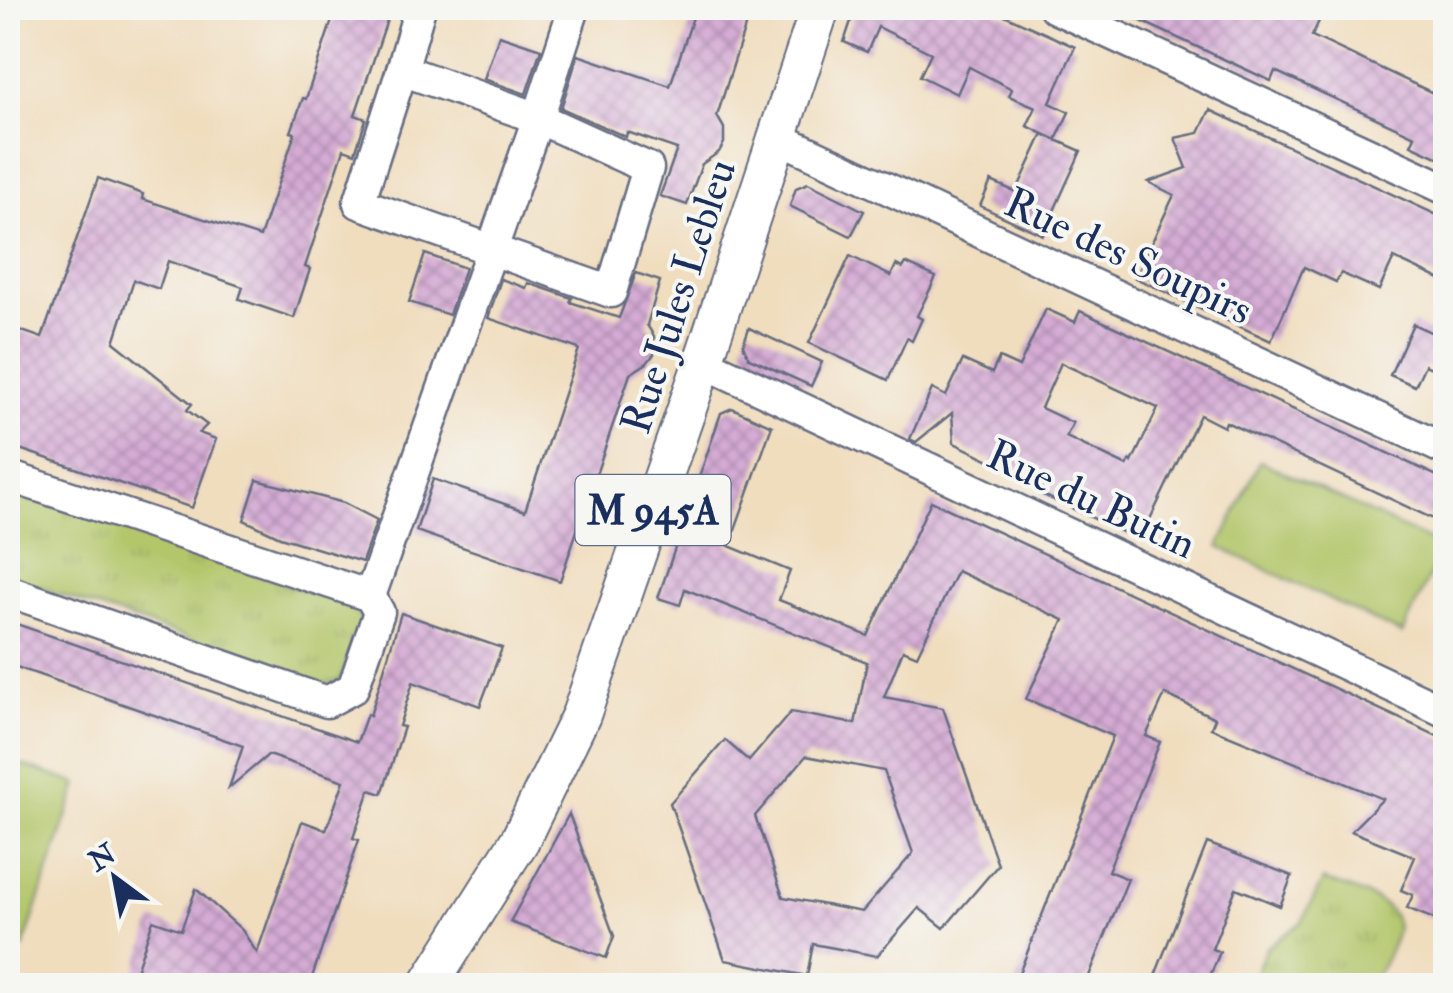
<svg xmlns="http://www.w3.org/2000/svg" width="1453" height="993" viewBox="0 0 1453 993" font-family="'IM FELL Double Pica',serif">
<defs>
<pattern id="grass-tufts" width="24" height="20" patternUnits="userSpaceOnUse" patternTransform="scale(2.5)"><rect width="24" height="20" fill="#b3c66a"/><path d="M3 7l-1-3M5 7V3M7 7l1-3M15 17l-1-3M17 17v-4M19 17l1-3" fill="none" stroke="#99aa5e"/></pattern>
<pattern id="building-cross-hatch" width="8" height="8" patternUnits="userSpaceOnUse" patternTransform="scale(2.5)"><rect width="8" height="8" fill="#d6acd5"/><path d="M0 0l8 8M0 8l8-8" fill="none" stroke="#ad8cb0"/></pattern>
</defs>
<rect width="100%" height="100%" fill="#f6f6f2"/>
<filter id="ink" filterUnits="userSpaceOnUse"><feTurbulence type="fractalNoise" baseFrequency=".01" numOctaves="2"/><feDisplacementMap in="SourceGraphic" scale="20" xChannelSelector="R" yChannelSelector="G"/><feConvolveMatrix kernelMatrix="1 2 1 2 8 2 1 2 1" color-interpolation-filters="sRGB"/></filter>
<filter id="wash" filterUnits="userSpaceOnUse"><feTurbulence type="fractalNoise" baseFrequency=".0048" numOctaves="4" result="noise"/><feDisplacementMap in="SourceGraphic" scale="40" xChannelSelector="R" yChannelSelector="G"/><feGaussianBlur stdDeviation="2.25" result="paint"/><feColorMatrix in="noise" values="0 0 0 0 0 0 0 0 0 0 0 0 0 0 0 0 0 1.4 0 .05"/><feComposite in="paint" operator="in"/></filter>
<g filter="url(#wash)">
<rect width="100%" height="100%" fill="#f0ddbe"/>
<g fill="url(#grass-tufts)" stroke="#677a64" stroke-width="2.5">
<path d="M 8,487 L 352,607 L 362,620 L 340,681 L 322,684 L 8,577 Z"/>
<path d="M 1323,880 C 1345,888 1403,899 1396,933 C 1392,950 1379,969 1372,985 L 1260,986 L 1252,982 L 1267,947 L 1301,923 Z"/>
</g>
<g fill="#b3c66a" stroke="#677a64" stroke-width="2.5">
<path d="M 1260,461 L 1443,547 L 1402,634 L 1219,547 Z"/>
<path d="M 8,760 L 78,784 L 23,948 L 8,943 Z"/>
</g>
<g id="blocks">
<g fill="url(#building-cross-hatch)" fill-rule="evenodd">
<path d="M 336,8 L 391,8 L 355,115 L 366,119 L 355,153 L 344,149 L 305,267 L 310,269 L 294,318 L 239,299 L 243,287 L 168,261 L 159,289 L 134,280 L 114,342 L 192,404 L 187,410 L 207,425 L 199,433 L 216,439 L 192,508 L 8,445 L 8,326 L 42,338 L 98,178 L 143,194 L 142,199 L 260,237 L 295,133 L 291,132 L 303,98 L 306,99 Z"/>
<path d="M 696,8 L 751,8 L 717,116 L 724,128 L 724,143 L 719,152 L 702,164 L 687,205 L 660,196 L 677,149 L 627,132 L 626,137 L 561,108 L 578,55 L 670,86 Z"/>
<path d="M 842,8 L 989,8 L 1075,47 L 1050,103 L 1069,112 L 1056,140 L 1027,126 L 1036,107 L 1009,96 L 1012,89 L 969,67 L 957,94 L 920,76 L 931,53 L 878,27 L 867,52 L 844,42 L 853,15 Z"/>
<path d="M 1113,8 L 1325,8 L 1312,36 L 1446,99 L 1446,161 L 1411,145 L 1415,136 L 1275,71 L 1271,81 Z"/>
<path d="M 499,35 L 541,49 L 526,94 L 484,79 Z"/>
<path d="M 1210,110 L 1446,219 L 1446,282 L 1394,258 L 1379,290 L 1341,273 L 1336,282 L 1304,267 L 1271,341 L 1135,278 L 1174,195 L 1148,182 L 1187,168 L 1175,138 L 1199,133 Z"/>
<path d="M 1043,134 L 1081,151 L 1043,235 L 980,206 L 991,181 L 1016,192 Z"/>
<path d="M 808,183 L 864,211 L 851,236 L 790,206 L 796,188 Z"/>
<path d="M 425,254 L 465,268 L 449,315 L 409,302 Z"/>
<path d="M 850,256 L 891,276 L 896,265 L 903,268 L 906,263 L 936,277 L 917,316 L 922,319 L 912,341 L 907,338 L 888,380 L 809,343 Z"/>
<path d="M 636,273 L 660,281 L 647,325 L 654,336 L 654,354 L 647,363 L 630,374 L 560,581 L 416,531 L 433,479 L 525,511 L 579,349 L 488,318 L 501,279 L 526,288 L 528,283 L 572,298 L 570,302 L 619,318 Z"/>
<path d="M 1046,309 L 1075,322 L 1080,311 L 1446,480 L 1446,525 L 1226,422 L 1224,427 L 1200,415 L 1140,540 L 1041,494 L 1044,486 L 954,443 L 952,413 L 916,442 L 910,439 L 932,389 L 946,396 L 963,360 L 992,373 L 999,358 L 1019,367 ZM 1061,363 L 1158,408 L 1132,462 L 1130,460 L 1127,466 L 1066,437 L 1073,423 L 1041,408 Z"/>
<path d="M 1413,324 L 1446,339 L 1446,374 L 1425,365 L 1415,386 L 1390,375 Z"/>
<path d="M 749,328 L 822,362 L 811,386 L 749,358 L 743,345 Z"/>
<path d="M 732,408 L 772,426 L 729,546 L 790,571 L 779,600 L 868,636 L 931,501 L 1446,740 L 1446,924 L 1407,908 L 1413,895 L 1401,890 L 1415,857 L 1351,831 L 1383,799 L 1211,728 L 1215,718 L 1165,694 L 1146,736 L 1160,742 L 1108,871 L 1128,879 L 1085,986 L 1014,986 L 1113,736 L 1026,699 L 1064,620 L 957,571 L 917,656 L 903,650 L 884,697 L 943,708 L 998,865 L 944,928 L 919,908 L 877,956 L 813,944 L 807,976 L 725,960 L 670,803 L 725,740 L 749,761 L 791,712 L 855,724 L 867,662 L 685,589 L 680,605 L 658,598 L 721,413 ZM 806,756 L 884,771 L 913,853 L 862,912 L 783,897 L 755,816 Z"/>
<path d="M 257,480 L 344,503 L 377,520 L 362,562 L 280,537 L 244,520 Z"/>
<path d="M 401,613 L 502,648 L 480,706 L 413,682 L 399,726 L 404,727 L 382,794 L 370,790 L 353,838 L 359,840 L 309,986 L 131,986 L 153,920 L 181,930 L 196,889 L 242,930 L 257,953 L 302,821 L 326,830 L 344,781 L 268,755 L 229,788 L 243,746 L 8,664 L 8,621 L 357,742 L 367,714 L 370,716 Z"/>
<path d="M 569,814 L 614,936 L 606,958 L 510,922 Z"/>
<path d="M 1207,843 L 1292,876 L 1280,906 L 1236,888 L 1212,949 L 1220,952 L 1206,986 L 1151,986 Z"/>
</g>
</g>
</g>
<g filter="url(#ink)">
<use href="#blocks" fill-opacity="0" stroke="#666c80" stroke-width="2.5"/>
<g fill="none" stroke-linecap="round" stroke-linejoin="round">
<g stroke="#666c80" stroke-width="35">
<g id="minor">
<path d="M 1055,8 L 1446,189"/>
<path d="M 402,70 L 359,203 L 611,292 L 648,168 L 538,118 L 574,8"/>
<path d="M 777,137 L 1446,450"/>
<path d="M 703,362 L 1446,712"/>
<path d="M 8,476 L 370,596 L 379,612 L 353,688 L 327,702 L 8,591"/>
<path d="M 370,596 L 538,118 L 402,70 L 420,8"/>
</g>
</g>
<g stroke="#666c80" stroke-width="42">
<path id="major" d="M 428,986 L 520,840 L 581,715 L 703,362 L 820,8"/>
</g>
<use href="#minor" stroke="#fff" stroke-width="30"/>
<use href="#major" stroke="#fff" stroke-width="38"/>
</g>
</g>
<g text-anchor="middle" stroke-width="8" stroke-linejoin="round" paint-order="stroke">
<rect fill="#f6f6f2" stroke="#5d6b8a" stroke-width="2.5" x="575.5" y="475" width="155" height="70" rx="8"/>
<g font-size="40" font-weight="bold" fill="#1b2f5e">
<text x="653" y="524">M 945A</text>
</g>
<g font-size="42" fill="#1b2f5e" stroke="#f6f6f2">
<text transform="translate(1129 255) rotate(25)" y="15">Rue des Soupirs</text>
<text transform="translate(677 296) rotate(-72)" y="15">Rue Jules Lebleu</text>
<text transform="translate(1092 498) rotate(25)" y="15">Rue du Butin</text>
</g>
</g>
<rect width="1453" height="993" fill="none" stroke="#f6f6f2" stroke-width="40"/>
<g transform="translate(115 878) rotate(328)" stroke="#f6f6f2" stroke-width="8" paint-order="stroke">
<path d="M0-8L18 38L0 25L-18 38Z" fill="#1b2f5e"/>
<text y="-15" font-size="28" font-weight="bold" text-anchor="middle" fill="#1b2f5e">N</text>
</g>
</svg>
